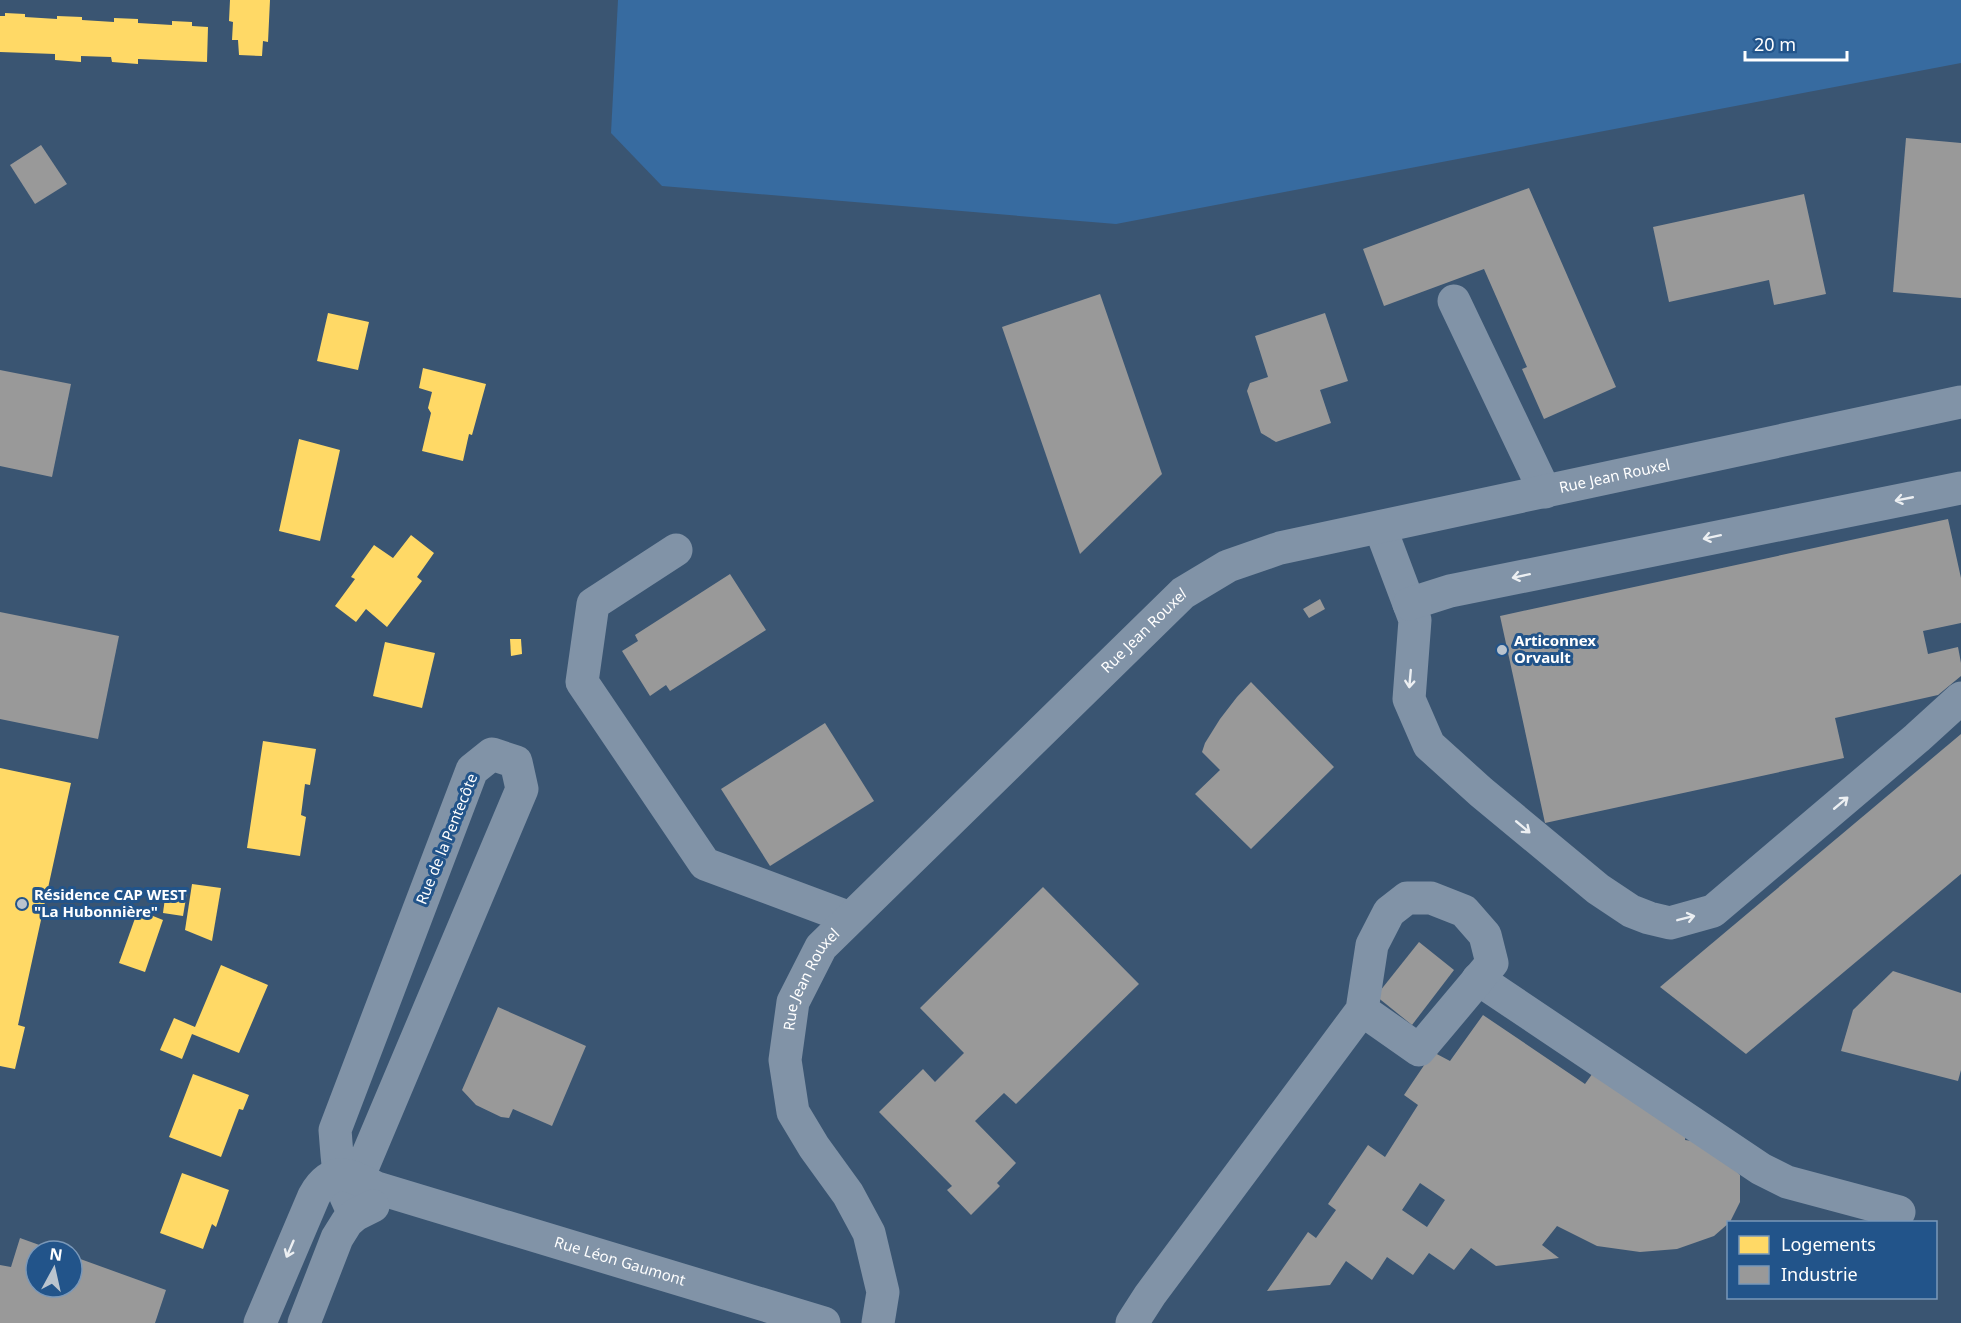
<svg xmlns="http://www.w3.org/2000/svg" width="1961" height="1323" viewBox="0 0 1961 1323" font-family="'Noto Sans',sans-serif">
<rect width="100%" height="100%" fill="#3a5572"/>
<path fill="#376ba0" d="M 618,0 L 1961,0 L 1961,63 L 1116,224 L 662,186 L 611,133 Z"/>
<g fill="#ffd966">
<path d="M 230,0 L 270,0 L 268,42 L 263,41 L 262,56 L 239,55 L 238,40 L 232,40 L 233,22 L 229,21 Z"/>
<path d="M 5,13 L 25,14 L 25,17 L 57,19 L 57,16 L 82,17 L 82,20 L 114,22 L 114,18 L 138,19 L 138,23 L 172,25 L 172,21 L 192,22 L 192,26 L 208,27 L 207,62 L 138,59 L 138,64 L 112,62 L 111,57 L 81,56 L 81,62 L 55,60 L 55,54 L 0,52 L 0,16 L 5,16 Z"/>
<path d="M 328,313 L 369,322 L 358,370 L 317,361 Z"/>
<path d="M 423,368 L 486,384 L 472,435 L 469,434 L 463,461 L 422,451 L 431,413 L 428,408 L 432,392 L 419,388 Z"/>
<path d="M 299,439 L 340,450 L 320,541 L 279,531 Z"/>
<path d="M 411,535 L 434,553 L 417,577 L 422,581 L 387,627 L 366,609 L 356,622 L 335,606 L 355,579 L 351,577 L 374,545 L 393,558 Z"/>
<path d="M 510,639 L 521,639 L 522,654 L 511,656 Z"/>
<path d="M 385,642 L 435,653 L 422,708 L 373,696 Z"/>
<path d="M 263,741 L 316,749 L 310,785 L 305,784 L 301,815 L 306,817 L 300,856 L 247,848 Z"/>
<path d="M 0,768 L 71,783 L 18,1025 L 25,1027 L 15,1069 L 0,1066 Z"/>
<path d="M 192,884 L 221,888 L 212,941 L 185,930 Z"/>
<path d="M 166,890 L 187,892 L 183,916 L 163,913 Z"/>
<path d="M 138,910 L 163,920 L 145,972 L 119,963 Z"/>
<path d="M 221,965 L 268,985 L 239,1053 L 192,1034 L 182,1059 L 160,1050 L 174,1018 L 195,1027 Z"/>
<path d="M 193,1074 L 249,1095 L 243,1110 L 239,1109 L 221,1157 L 169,1137 Z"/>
<path d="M 182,1173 L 229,1190 L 216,1227 L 212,1224 L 203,1249 L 160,1233 Z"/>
</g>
<g fill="#999" fill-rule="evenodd">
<path d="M 1906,138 L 1961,143 L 1961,298 L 1893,292 Z"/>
<path d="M 41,145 L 67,184 L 35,204 L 10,165 Z"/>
<path d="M 1529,188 L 1616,387 L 1544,419 L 1522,369 L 1527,367 L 1484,269 L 1384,306 L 1363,249 Z"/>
<path d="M 1804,194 L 1826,294 L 1774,305 L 1769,280 L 1669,302 L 1653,227 Z"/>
<path d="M 1100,294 L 1162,474 L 1080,554 L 1002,327 Z"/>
<path d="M 1325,313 L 1348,381 L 1320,390 L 1331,423 L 1276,442 L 1261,433 L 1247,391 L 1250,383 L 1268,377 L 1255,336 Z"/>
<path d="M 0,370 L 71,384 L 52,477 L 0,466 Z"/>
<path d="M 1948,519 L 1961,578 L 1961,623 L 1923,631 L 1928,654 L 1958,647 L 1961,663 L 1961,676 L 1938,695 L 1835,718 L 1844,758 L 1545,823 L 1500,616 Z"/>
<path d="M 730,574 L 766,630 L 670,691 L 666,685 L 650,696 L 622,651 L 638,641 L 635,635 Z"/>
<path d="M 1320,599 L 1325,609 L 1309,618 L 1303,609 Z"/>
<path d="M 0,612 L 119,636 L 98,739 L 0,719 Z"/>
<path d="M 1251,682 L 1334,767 L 1251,849 L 1195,794 L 1220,770 L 1202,752 L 1205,743 L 1220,719 L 1237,697 Z"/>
<path d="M 825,723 L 874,801 L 770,866 L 721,789 Z"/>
<path d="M 1961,734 L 1961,874 L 1746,1054 L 1660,987 Z"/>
<path d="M 1043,887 L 1139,984 L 1016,1104 L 1004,1093 L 975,1121 L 1016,1163 L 997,1183 L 1000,1186 L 971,1215 L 947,1190 L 952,1186 L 879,1112 L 923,1069 L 935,1082 L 964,1053 L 920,1008 Z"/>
<path d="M 1419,942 L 1454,970 L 1412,1025 L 1376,996 Z"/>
<path d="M 1893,971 L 1961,993 L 1961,1070 L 1958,1081 L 1841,1051 L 1853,1010 Z"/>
<path d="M 498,1007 L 586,1046 L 552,1126 L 513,1109 L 509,1118 L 501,1117 L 476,1105 L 462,1090 Z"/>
<path d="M 1483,1015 L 1585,1084 L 1595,1070 L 1686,1132 L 1685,1140 L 1708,1143 L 1740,1175 L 1740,1202 L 1730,1222 L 1714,1236 L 1677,1249 L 1640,1252 L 1597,1246 L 1557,1226 L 1542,1245 L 1559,1258 L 1496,1266 L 1471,1248 L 1454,1270 L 1429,1253 L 1413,1275 L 1387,1257 L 1372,1280 L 1346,1261 L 1330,1285 L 1267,1291 L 1308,1232 L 1316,1238 L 1336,1210 L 1328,1204 L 1368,1145 L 1385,1157 L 1418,1105 L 1404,1095 L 1433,1052 L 1450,1061 ZM 1420,1183 L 1445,1200 L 1427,1227 L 1402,1210 Z"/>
<path d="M 20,1238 L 56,1251 L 36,1251 L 36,1287 L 72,1287 L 72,1256 L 166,1290 L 155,1323 L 0,1323 L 0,1265 L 11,1267 Z"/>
</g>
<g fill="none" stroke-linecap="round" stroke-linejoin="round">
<g stroke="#8193a7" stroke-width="33">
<path d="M 1454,301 L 1545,492"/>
<path d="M 1380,527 L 1415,620 L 1409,699 L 1429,745 L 1481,792 L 1598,889 L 1631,911 L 1649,918 L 1670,923 L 1713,911 L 1917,738 L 1961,698"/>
<path d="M 676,550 L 593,604 L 582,682 L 705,864 L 850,918"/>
<path d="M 1409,604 L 1450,591 L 1961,488"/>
<path d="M 492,754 L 516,762 L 522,789 L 358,1178 L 355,1215 C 337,1184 338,1165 335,1130 L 472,770 Z"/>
<path d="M 1478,979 L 1761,1169 L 1787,1182 L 1899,1212"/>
<path id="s1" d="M 260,1323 L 314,1196 C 332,1164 350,1175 377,1188 L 824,1323"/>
<path d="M 304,1323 L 337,1238 L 347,1222 L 355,1215 L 373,1206"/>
<path id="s2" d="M 878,1323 L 883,1292 L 869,1233 L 848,1194 L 814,1147 L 793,1112 L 785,1060 L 793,1002 L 821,947 L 1183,593 L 1228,566 L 1280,548 L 1961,402"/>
<path d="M 1132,1323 L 1150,1295 L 1362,1010 L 1372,945 L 1389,912 L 1407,898 L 1431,898 L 1464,911 L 1485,935 L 1492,963 L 1419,1050 L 1362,1010"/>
</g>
</g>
<defs><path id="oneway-shaft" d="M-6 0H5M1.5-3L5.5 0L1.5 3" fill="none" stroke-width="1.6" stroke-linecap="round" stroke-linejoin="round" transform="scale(1.5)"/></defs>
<g stroke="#eceff2">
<use href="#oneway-shaft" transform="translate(1904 499) rotate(169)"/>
<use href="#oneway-shaft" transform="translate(1712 537) rotate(168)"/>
<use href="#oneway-shaft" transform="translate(1521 576) rotate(168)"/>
<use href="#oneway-shaft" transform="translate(1410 679) rotate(95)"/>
<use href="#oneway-shaft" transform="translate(1841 803) rotate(-40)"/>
<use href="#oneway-shaft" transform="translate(1523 827) rotate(40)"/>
<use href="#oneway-shaft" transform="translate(1686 918) rotate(-14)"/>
<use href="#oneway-shaft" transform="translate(290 1249) rotate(113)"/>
</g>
<g fill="#bac4ce" stroke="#22548a" stroke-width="2">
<circle cx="1502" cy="650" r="6"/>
<circle cx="22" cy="904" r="6"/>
</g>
<g text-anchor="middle" stroke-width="6" stroke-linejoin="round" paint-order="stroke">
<g font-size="15" fill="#fff" stroke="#22548a">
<text dy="5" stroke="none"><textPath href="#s2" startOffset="1364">Rue Jean Rouxel</textPath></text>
<text dy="5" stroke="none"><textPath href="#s2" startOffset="860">Rue Jean Rouxel</textPath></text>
<text transform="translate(447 839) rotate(-68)" y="5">Rue de la Pentecôte</text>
<text dy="5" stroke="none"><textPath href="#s2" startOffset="374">Rue Jean Rouxel</textPath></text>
<text dy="5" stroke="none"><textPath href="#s1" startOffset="466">Rue Léon Gaumont</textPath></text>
</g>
<g font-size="15" font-weight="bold" fill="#fff" stroke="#22548a" text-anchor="start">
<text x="1514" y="646">Articonnex<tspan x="1514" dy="17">Orvault</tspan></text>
<text x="34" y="900">Résidence CAP WEST<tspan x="34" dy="17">"La Hubonnière"</tspan></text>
</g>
</g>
<rect x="1727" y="1221" width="210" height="78" fill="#22548a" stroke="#7a98b9" stroke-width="1.5"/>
<rect x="1739" y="1236" width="30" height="18" fill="#ffd966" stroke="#7a98b9" stroke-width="1.5"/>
<text x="1781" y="1251" font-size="18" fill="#ffffff">Logements</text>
<rect x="1739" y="1266" width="30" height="18" fill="#999999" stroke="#7a98b9" stroke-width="1.5"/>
<text x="1781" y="1281" font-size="18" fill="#ffffff">Industrie</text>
<g transform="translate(54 1269) rotate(8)"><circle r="28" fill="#22548a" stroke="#7a98b9" stroke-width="1.5"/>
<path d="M0-4.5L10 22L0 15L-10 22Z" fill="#bac4ce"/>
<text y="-9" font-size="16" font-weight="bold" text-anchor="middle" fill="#ffffff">N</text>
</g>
<path d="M1745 51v9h102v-9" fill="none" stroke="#ffffff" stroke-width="3"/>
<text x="1754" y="51" font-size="18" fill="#ffffff" stroke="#22548a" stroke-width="4.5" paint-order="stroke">20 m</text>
</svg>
